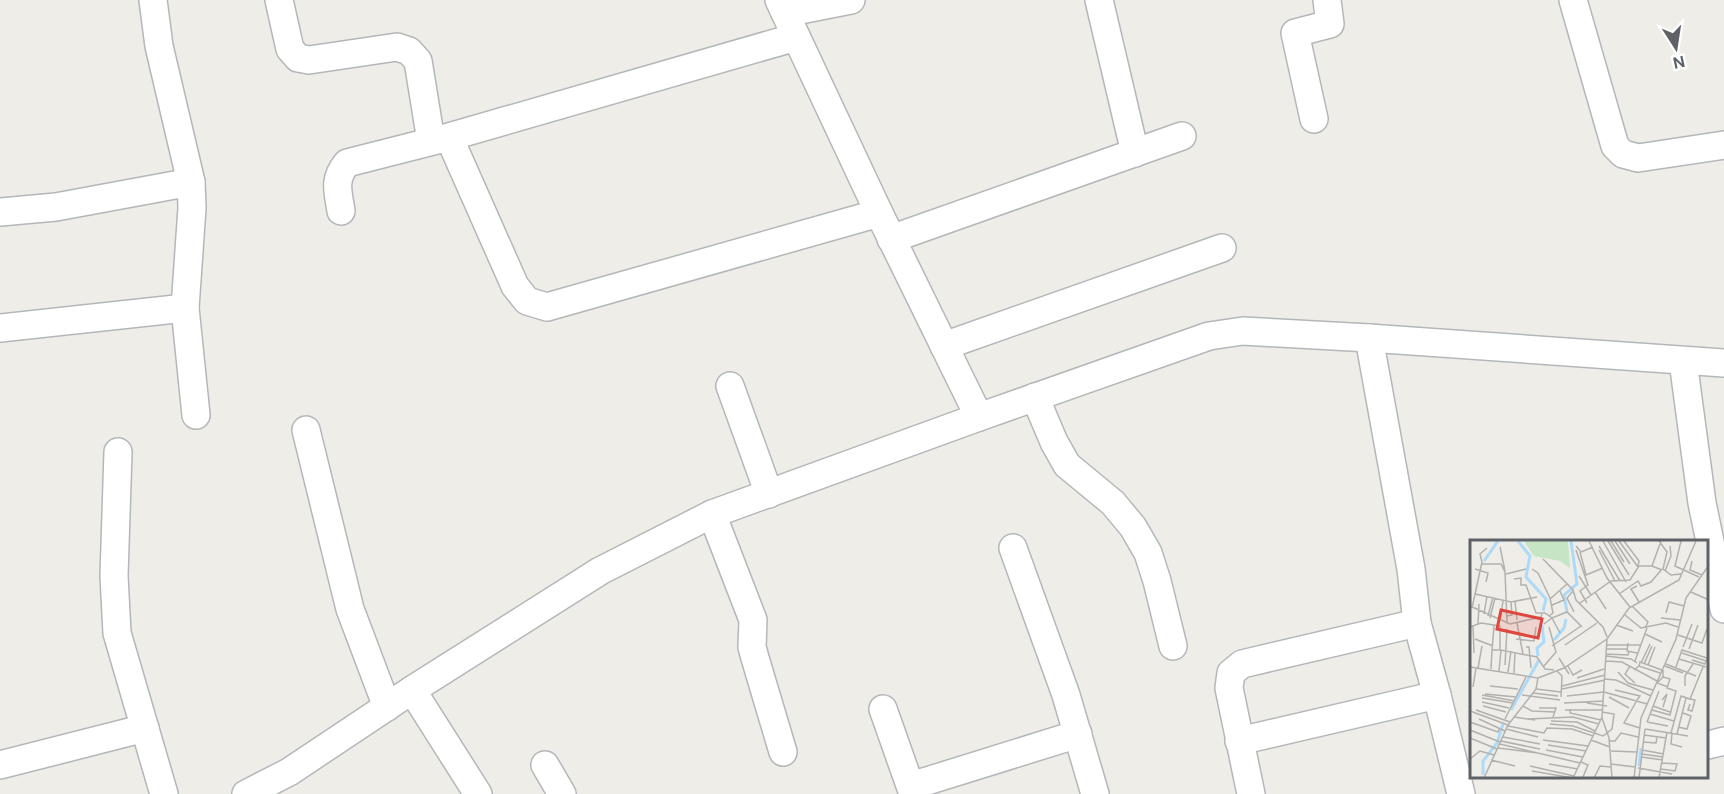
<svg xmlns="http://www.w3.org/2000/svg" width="1724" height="794" viewBox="0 0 1724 794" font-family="'DM Sans',sans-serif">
<rect width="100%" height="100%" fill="#efede7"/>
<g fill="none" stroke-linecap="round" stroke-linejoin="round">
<g stroke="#b4b7ba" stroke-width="30">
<g id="street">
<path d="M 153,0 L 159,46 L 191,182 L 192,208 L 185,308 L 196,415"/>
<path d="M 279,0 L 290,49 L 298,58 L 309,60 L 397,47 L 409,51 L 418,61 L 431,141"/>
<path d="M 779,0 L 879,213 L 979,417"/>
<path d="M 1099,0 L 1135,153"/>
<path d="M 1573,0 L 1615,146 L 1623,154 L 1638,158 L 1724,145"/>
<path d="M 785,13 L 851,0"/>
<path d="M 1314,119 L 1295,33 L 1330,24 L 1327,0"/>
<path d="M 449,137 L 515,286 L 527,301 L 547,307 L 879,213"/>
<path d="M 341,211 C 338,191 333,180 347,163 L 449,137 L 796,37"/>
<path d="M 0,212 L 56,207 L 191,182"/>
<path d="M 891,239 L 1182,136"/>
<path d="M 0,328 L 185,308"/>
<path d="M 1369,338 L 1411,569 L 1417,623 L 1437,695 L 1461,794"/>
<path d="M 944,346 L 1222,248"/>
<path d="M 1683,361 L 1702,503 L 1724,609"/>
<path d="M 730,386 L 769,494"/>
<path d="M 1035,397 L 1054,442 L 1067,465 L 1113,503 L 1133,527 L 1148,553 L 1157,581 L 1173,646"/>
<path d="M 306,430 L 350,609 L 387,707"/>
<path d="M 118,452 L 114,576 L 117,633 L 164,794"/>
<path d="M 712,514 L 753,620 L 752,647 L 755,658 L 783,752"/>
<path d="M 1013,548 L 1066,695 L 1095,794"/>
<path d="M 412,690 L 478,794"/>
<path d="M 883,709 L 913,794"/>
<path d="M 1239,741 L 1437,695"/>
<path d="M 1708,745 L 1724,741"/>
<path d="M 0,765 L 145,728"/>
<path d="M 545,765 L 562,794"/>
<path d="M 911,786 L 1078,734"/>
<path d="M 246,794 L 289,772 L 412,690 L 600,571 L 712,514 L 979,417 L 1209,336 L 1243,331 L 1369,338 L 1724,363"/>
<path d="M 1251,794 L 1229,688 L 1231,673 L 1242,664 L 1417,623"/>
</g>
</g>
<use href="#street" stroke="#fff" stroke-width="27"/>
</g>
<g transform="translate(1470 540)">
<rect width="238" height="238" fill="#efede7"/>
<path d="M 54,1 L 98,1 L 100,28 L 90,21 L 64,16 Z" fill="#c6e5c5"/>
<path fill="none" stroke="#addaf9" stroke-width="3" d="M 48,1 L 60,16 L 56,37 L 76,59 L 73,71M 14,21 L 28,1M 97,72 L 94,55 L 107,44 L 101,1M 84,100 L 94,88 L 96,79M 68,116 L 67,108 L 74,102 L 72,85M 41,170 L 69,120M 169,226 L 171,208M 13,235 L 13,221 L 27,203 L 33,184"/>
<path fill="none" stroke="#b1b1af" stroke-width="1.5" d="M 119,1 L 137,38 L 160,67M 133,1 L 156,42M 138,1 L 159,35M 141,1 L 154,22M 145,1 L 160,24M 149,1 L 168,27M 154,1 L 169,21 L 168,26M 189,1 L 197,12 L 193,29 L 201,35 L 211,34M 191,1 L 182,26 L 192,30M 211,1 L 205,26 L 229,37M 106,6 L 111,12 L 123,7M 129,6 L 150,41M 30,7 L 35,31M 106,10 L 118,45 L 110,51 L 117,63M 129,10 L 145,41M 110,12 L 116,35 L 133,28M 73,19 L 103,50 L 106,60 L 133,87 L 137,97M 222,21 L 220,30 L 232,35M 12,24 L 31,24 L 35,32 L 37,83M 5,29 L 18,33 L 16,42M 62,29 L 68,33 L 80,58 L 83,73 L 79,76M 195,31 L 201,16 L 200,6M 36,34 L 56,29M 109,36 L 121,55M 44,39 L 51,38 L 51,45 L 56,45 L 66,73 L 75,73 L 82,78 L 97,72 L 112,87M 167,46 L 161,49 L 169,62M 103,51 L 97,58 L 104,72M 125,52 L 136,69M 221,52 L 239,60M 5,54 L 41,62 L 67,57M 149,54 L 168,41 L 171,46 L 181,42 L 192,29M 80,59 L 97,44M 45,61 L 47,80M 110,63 L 141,41 L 160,40 L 169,26 L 182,26M 82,65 L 94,60 L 90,51M 0,66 L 40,84 L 71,77 L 72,74M 162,66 L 178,82 L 175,88M 2,68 L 12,22 L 10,14 L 17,8M 196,73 L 199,62 L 214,66M 14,74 L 17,56M 155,75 L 171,88 L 196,83 L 208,87M 18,76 L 23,57M 37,76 L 42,75 L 41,62M 20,78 L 25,58M 191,78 L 210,80M 30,81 L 33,61M 47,83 L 53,114M 8,84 L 9,64M 74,84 L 82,78 L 90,93M 146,85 L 163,91M 3,86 L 4,113M 0,87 L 11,83 L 30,86 L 30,110 L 67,117 L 75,129 L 84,130M 175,94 L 192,102M 208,95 L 232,103 L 237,89M 5,99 L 23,106M 46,99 L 64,101 L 66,87M 158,103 L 157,111 L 167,113M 95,105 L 127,83M 137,105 L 171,105M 82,106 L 111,86M 56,107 L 59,107 L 61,128M 213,107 L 222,84M 137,109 L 157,109M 219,109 L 228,85M 22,110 L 24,86M 212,113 L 236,121M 136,114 L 158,115 L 159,111M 136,116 L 161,119 L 167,123M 89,118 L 99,134M 209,119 L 236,127M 136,121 L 152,122 L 187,141M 165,121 L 177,88M 171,123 L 180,104M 174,124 L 182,106M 196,124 L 226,136M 35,125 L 37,89M 178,125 L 185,107M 74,126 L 86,112 L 79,87M 98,126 L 103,135 L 112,130M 160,126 L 155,134 L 165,143M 169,126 L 170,122 L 192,130M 195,126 L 213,133M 0,127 L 68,138 L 66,149 L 38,185 L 14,238M 206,127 L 212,110 L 237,118 L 235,124 L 222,120M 8,128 L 12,106M 21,129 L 22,110 L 30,110M 164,130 L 169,126 L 190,133M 29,131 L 31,110M 87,131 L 92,136 L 91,157M 38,132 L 41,111M 148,132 L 158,143 L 183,150M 44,133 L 45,112M 193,137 L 187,143 L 198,147M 68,138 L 94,128 L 137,99 L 159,68 L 209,40 L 226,1M 107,138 L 134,129M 135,139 L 146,140 L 181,156M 20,146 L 48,149M 92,146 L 135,135M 215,146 L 215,136 L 223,124M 3,147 L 6,128M 66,149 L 91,152M 92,149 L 135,140M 145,150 L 170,156 L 167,160M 134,152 L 177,164M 63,153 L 88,156M 15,154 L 46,157M 12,155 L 45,161M 52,155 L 90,160M 97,156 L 134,152M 139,157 L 159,168M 12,158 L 43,163M 192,160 L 197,154 L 193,167M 12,162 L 39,168M 166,162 L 154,183 L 170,188M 94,163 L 133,161M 117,163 L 137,166M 220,164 L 218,170 L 222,171 L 225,160 L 220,159M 13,166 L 36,172M 53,166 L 62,171 L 85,172M 183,166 L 200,172M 69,168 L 86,168 L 83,177M 100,169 L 100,173 L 131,180M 6,170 L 40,182M 95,170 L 132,170M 182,170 L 200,175 L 206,151 L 197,148 L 200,139 L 193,137 L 193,130M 0,171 L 38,185M 180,174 L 204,181M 44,177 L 65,180M 132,178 L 139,198 L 142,238M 9,179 L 35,191M 35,179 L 56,137M 58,179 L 103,177 L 129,184M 81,181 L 107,182 L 125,191M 0,182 L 28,192 L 29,189M 177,182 L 189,151M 177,182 L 198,186M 80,184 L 103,186 L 133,196 L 142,189 L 144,174 L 132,172M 38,186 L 74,193 L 77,188 L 102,189 L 123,196M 208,187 L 217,189 L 221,176 L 213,173M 36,189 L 68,197M 175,189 L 218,196M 0,190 L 30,202M 201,193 L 211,156 L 220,159 L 233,127M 202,193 L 201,204 L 212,207M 207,194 L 216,158M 174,195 L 196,198M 33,197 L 70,204M 0,198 L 27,209M 73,200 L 118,206M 121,200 L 140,207M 31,201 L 70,209M 139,201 L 145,201 L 151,193 L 168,197M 173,202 L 186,203 L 187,197M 30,204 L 110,223M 78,205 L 116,211M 28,208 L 68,213M 76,210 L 113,217M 172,210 L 194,214M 141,211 L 167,212M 172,214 L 193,217M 171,217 L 193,220M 0,219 L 10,211 L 24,215M 21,220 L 45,226M 111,222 L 118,225 L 113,237M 79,224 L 108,229M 141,224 L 165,227M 60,226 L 104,236M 168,228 L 202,234M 191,229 L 205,231 L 207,224 L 192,223M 62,231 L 103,238M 103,238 L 132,177 L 137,99M 124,238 L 130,226 L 141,227M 164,238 L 171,178 L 206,99 L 216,58 L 239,25M 169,238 L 175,189M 189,238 L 197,192"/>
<path fill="#de463e" fill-opacity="0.15" stroke="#de463e" stroke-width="3" d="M 31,70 L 72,79 L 68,98 L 27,89 Z"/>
<rect width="238" height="238" fill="none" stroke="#5e6266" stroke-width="3"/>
</g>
<g transform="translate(1676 48) rotate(168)" stroke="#ffffff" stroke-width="4.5" paint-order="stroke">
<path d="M0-4.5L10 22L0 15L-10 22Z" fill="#5e6266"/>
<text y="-9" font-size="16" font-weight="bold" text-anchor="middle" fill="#5e6266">N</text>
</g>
</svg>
